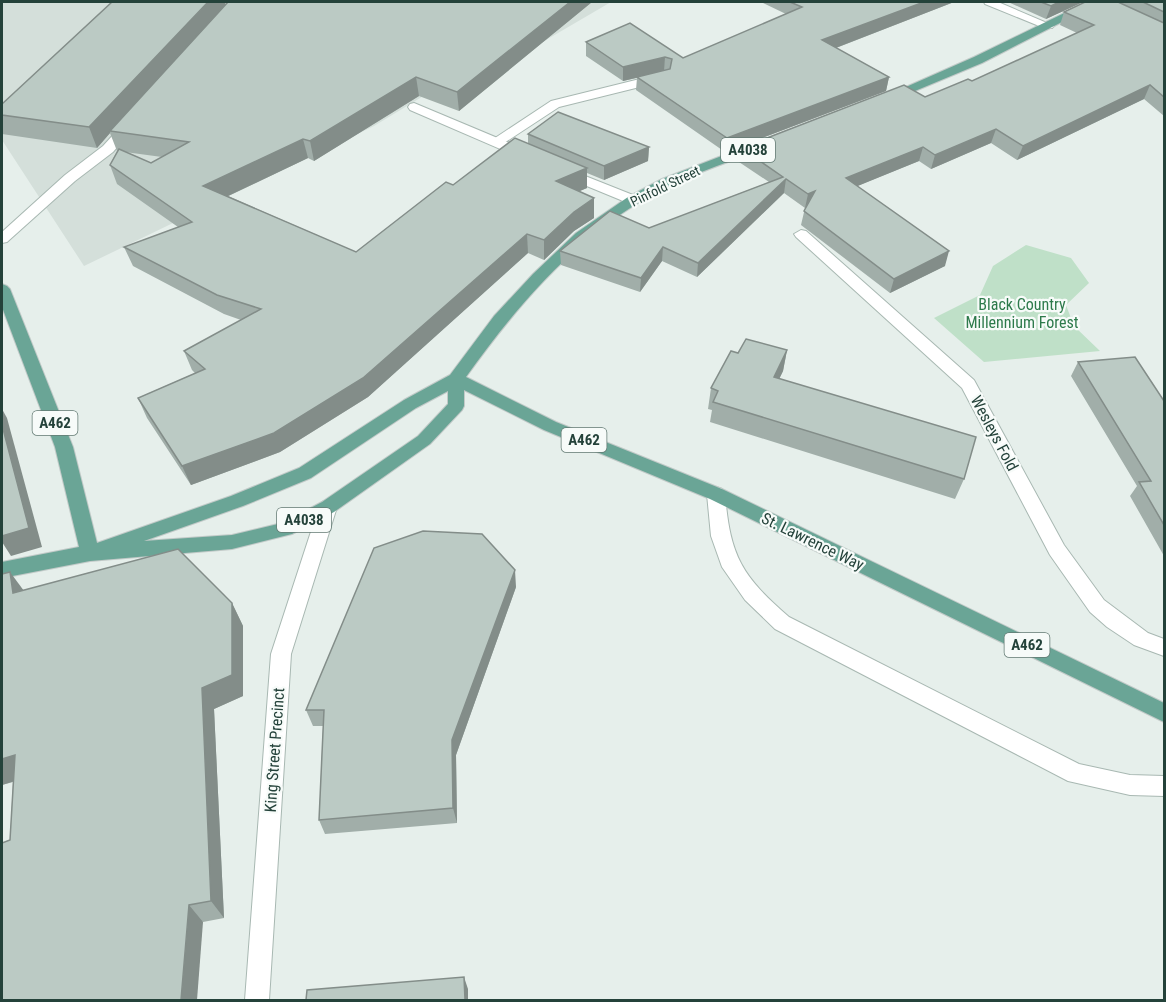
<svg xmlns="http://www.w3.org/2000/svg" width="1166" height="1002" viewBox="0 0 1166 1002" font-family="'Roboto Condensed',sans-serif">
<rect width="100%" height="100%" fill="#e6efeb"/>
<path fill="#d4dfda" d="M 2,2 L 611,2 L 498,68 L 486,58 L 374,126 L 84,266 L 2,140 Z"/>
<path fill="#bfe0c8" d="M 1026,245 L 1071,258 L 1089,283 L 1066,305 L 1074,326 L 1100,351 L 984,362 L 934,318 L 980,295 L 993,266 Z"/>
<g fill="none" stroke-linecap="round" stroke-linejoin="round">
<g stroke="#a8b8b2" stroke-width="2">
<g id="lane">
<path d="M 984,2 L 998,2 L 1054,26 L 1052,28 L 1044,28 L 985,4 Z"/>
<path d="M 660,74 L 666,78 L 664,81 L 559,107 L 501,145 L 496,146 L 489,142 L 551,101 Z"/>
<path d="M 129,122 L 135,126 L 113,152 L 75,181 L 7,242 L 2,243 L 2,232 L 65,175 L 103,146 L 124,123 Z"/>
<path d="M 716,487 L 722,489 L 725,494 C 730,557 742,576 789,617 L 1079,764 L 1130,775 L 1164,776 L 1164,796 L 1130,795 L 1068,781 L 775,629 L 745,600 L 722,567 L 711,536 L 707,494 L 710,489 Z"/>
</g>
</g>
<g stroke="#a8b8b2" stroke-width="2">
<g id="street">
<path d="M 414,103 L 531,152 L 533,155 L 526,159 L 521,158 L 410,110 L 408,107 L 410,104 Z"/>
<path d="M 565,168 L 638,197 L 640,200 L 638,203 L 628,203 L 560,175 L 558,172 Z"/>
<path d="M 801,230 L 806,231 L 974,380 L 1064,545 L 1104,600 L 1148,633 L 1164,639 L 1164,656 L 1134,645 L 1107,627 L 1090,612 L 1050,555 L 962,388 L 796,237 L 794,234 Z"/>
<path d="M 328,500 L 334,502 L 337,507 L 291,654 L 269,1000 L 245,1000 L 271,654 L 319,507 L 322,502 Z"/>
</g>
</g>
<g stroke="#c2cac8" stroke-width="2">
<g id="primary">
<path d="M 1087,2 L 1101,2 L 982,63 L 891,101 L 887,102 L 881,98 L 974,57 Z"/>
<path d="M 763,140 L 768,141 L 770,144 L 768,147 C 724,164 678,178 638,203 C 567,247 514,310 466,377 L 556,422 L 722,489 L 1164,703 L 1164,722 L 710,499 L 544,430 L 464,390 L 464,406 L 462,410 L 430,444 L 334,512 L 292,534 L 232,549 L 90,561 L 2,578 L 2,562 L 79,547 L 55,447 L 2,307 L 2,284 L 7,286 L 10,289 L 73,447 L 97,543 L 231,496 L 299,468 L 404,400 L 450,375 L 494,316 L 533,274 L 576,233 L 628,197 L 662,179 ZM 448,391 L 448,404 L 418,436 L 322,502 L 282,523 L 232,535 L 144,541 L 243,506 L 311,478 L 416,408 Z"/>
</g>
</g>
<use href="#lane" fill="#fff" fill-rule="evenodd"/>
<use href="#street" fill="#fff" fill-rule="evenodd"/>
<use href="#primary" fill="#6aa596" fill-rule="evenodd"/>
</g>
<g fill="#a1aea9" fill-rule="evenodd">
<path d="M 592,2 L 459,111 L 419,96 L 314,161 L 308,158 L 228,196 L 356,252 L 453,185 L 528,144 L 528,134 L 649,147 L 648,161 L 604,180 L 587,173 L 587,188 L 579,191 L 594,218 L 574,231 L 544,260 L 528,253 L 368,397 L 280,452 L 191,485 L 147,418 L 138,398 L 195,373 L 192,370 L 184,351 L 241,320 L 224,314 L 133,266 L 124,247 L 178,227 L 117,184 L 110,165 L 117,151 L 110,133 L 97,148 L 2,134 L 2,104 L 226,4 ZM 125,152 L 162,157 L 151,163 Z"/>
<path d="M 761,2 L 954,2 L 836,48 L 889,77 L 886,91 L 725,152 L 636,90 L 637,78 L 623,81 L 586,56 L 586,42 L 683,58 L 786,14 Z"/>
<path d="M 1008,2 L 1083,2 L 1046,19 Z"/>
<path d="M 1085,2 L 1164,2 L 1164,116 L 1144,99 L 1017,160 L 991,143 L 931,169 L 919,161 L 857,186 L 945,266 L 890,293 L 801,225 L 805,208 L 784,193 L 697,277 L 662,261 L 640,292 L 561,265 L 560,251 L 649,228 L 769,182 L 739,162 L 741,148 L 925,97 L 972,81 L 1077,33 L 1060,25 L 1064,12 Z"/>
<path d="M 787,350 L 783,371 L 779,379 L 964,479 L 955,499 L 710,422 L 712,410 L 708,409 L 711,388 L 738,353 Z"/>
<path d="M 1078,362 L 1164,401 L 1164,556 L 1130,496 L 1137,486 L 1071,376 Z"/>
<path d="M 2,574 L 23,590 L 232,603 L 243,626 L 243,696 L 214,709 L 224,918 L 203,922 L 10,840 L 13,782 L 2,785 Z"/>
<path d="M 516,587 L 456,755 L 457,823 L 325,834 L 319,820 L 323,726 L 313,726 L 306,710 Z"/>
</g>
<g fill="#838d89">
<path d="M 208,2 L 225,2 L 226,7 L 110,131 L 110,133 L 97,148 L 89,127 Z"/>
<path d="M 570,2 L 592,2 L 459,111 L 457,92 Z"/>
<path d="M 924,2 L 954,2 L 820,54 L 822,40 Z"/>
<path d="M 1059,2 L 1083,2 L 1046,19 L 1051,6 Z"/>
<path d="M 665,57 L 664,71 L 623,81 L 623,67 Z"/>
<path d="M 416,77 L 419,96 L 314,161 L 310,141 Z"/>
<path d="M 889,77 L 886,91 L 725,152 L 727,138 Z"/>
<path d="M 1150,85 L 1144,99 L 1017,160 L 1023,146 Z"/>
<path d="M 996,129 L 991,143 L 931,169 L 935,155 Z"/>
<path d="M 303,139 L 308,158 L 209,205 L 203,186 Z"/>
<path d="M 649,147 L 648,161 L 604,180 L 604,166 Z"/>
<path d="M 923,147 L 919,161 L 843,192 L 846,178 Z"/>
<path d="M 587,168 L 587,188 L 557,201 L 556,181 Z"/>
<path d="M 786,179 L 784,193 L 697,277 L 698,263 Z"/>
<path d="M 815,191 L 805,208 L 808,194 Z"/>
<path d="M 594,198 L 594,218 L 574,231 L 544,260 L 544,240 L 574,212 Z"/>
<path d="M 527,234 L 528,253 L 368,397 L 280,452 L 191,485 L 182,466 Z"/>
<path d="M 663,247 L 662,261 L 640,292 L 641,278 Z"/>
<path d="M 949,251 L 945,266 L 890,293 L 894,279 Z"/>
<path d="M 787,350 L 783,371 L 770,398 L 774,377 Z"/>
<path d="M 2,409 L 7,418 L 42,547 L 11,556 L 2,542 Z"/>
<path d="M 515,570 L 516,587 L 456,755 L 457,823 L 453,808 L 452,740 Z"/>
<path d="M 10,572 L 27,595 L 13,593 Z"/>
<path d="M 232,603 L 243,626 L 243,696 L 214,709 L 224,918 L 211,901 L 202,688 Z"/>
<path d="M 15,755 L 34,775 L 2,785 L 2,759 Z"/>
<path d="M 189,905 L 203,922 L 197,1000 L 181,1000 Z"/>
<path d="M 464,977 L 468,989 L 468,1000 L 465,1000 Z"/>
</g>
<g fill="#bbcac4" stroke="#838d89" stroke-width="1.5">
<path d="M 112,2 L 208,2 L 89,127 L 2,115 L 2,104 Z"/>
<path d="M 228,2 L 570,2 L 457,92 L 416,77 L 310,141 L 303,139 L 203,186 L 356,252 L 446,182 L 453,185 L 515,138 L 587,168 L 556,181 L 594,198 L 574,212 L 544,240 L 527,234 L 363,378 L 274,433 L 182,466 L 138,398 L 205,369 L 184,351 L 261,309 L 217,295 L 124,247 L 192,222 L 110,165 L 119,149 L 151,163 L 189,142 L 110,131 Z"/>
<path d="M 790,2 L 924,2 L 822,40 L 889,77 L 727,138 L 637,77 L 670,69 L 672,59 L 665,57 L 623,67 L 586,42 L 630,23 L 683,58 L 802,7 Z"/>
<path d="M 1041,2 L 1059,2 L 1051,6 Z"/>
<path d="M 1085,2 L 1118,2 L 1164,23 L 1164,97 L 1150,85 L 1023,146 L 996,129 L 935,155 L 923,147 L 846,178 L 949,251 L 894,279 L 804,211 L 815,191 L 808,194 L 786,179 L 698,263 L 663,247 L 641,278 L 560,251 L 610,211 L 649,228 L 783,177 L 741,148 L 904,85 L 925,97 L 968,79 L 972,81 L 1094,25 L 1064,12 Z"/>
<path d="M 1143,2 L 1164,2 L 1164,12 Z"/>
<path d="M 558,112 L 649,147 L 604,166 L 528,134 Z"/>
<path d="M 746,339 L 787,350 L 774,377 L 976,437 L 964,479 L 713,402 L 718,391 L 711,388 L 731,351 L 738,353 Z"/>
<path d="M 1135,357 L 1164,401 L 1164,525 L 1139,482 L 1151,481 L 1078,362 Z"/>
<path d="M 2,425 L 29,528 L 2,536 Z"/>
<path d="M 423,531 L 482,534 L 515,570 L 452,740 L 453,808 L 319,820 L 324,710 L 306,710 L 374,548 Z"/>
<path d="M 178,549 L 232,603 L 232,675 L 202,688 L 211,901 L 189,905 L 181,1000 L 2,1000 L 2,843 L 10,840 L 15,755 L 2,759 L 2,574 L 10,572 L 13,593 Z"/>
<path d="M 464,977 L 465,1000 L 306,1000 L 307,990 Z"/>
</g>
<g text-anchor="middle" stroke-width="4.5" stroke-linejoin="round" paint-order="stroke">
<g font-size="14" fill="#24423a" stroke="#f7fbf9">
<text transform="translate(665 186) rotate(-26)" y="5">Pinfold Street</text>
</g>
<g fill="#f7fbf9" stroke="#637a73" stroke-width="1.5">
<rect x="721" y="138" width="54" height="24" rx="4.5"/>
<rect x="32.5" y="411" width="45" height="24" rx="4.5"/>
<rect x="561.5" y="428" width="45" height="24" rx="4.5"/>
<rect x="277" y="508" width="54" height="24" rx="4.5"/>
<rect x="1004.5" y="633" width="45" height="24" rx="4.5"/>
</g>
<g font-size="15" font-weight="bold" fill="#24423a">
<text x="748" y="155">A4038</text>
<text x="55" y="428">A462</text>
<text x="584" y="445">A462</text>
<text x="304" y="525">A4038</text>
<text x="1027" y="650">A462</text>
</g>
<g font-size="16" fill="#2d7a4b" stroke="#f7fbf9">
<text x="1022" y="310">Black Country<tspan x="1022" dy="18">Millennium Forest</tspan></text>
</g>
<g font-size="16" fill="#24423a" stroke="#f7fbf9">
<text transform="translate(995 433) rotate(62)" y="6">Wesleys Fold</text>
<text transform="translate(813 541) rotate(26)" y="6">St. Lawrence Way</text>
<text transform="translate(274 750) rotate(-86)" y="6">King Street Precinct</text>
</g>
</g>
<rect width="1166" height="1002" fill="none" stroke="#24423a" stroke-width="6"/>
</svg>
